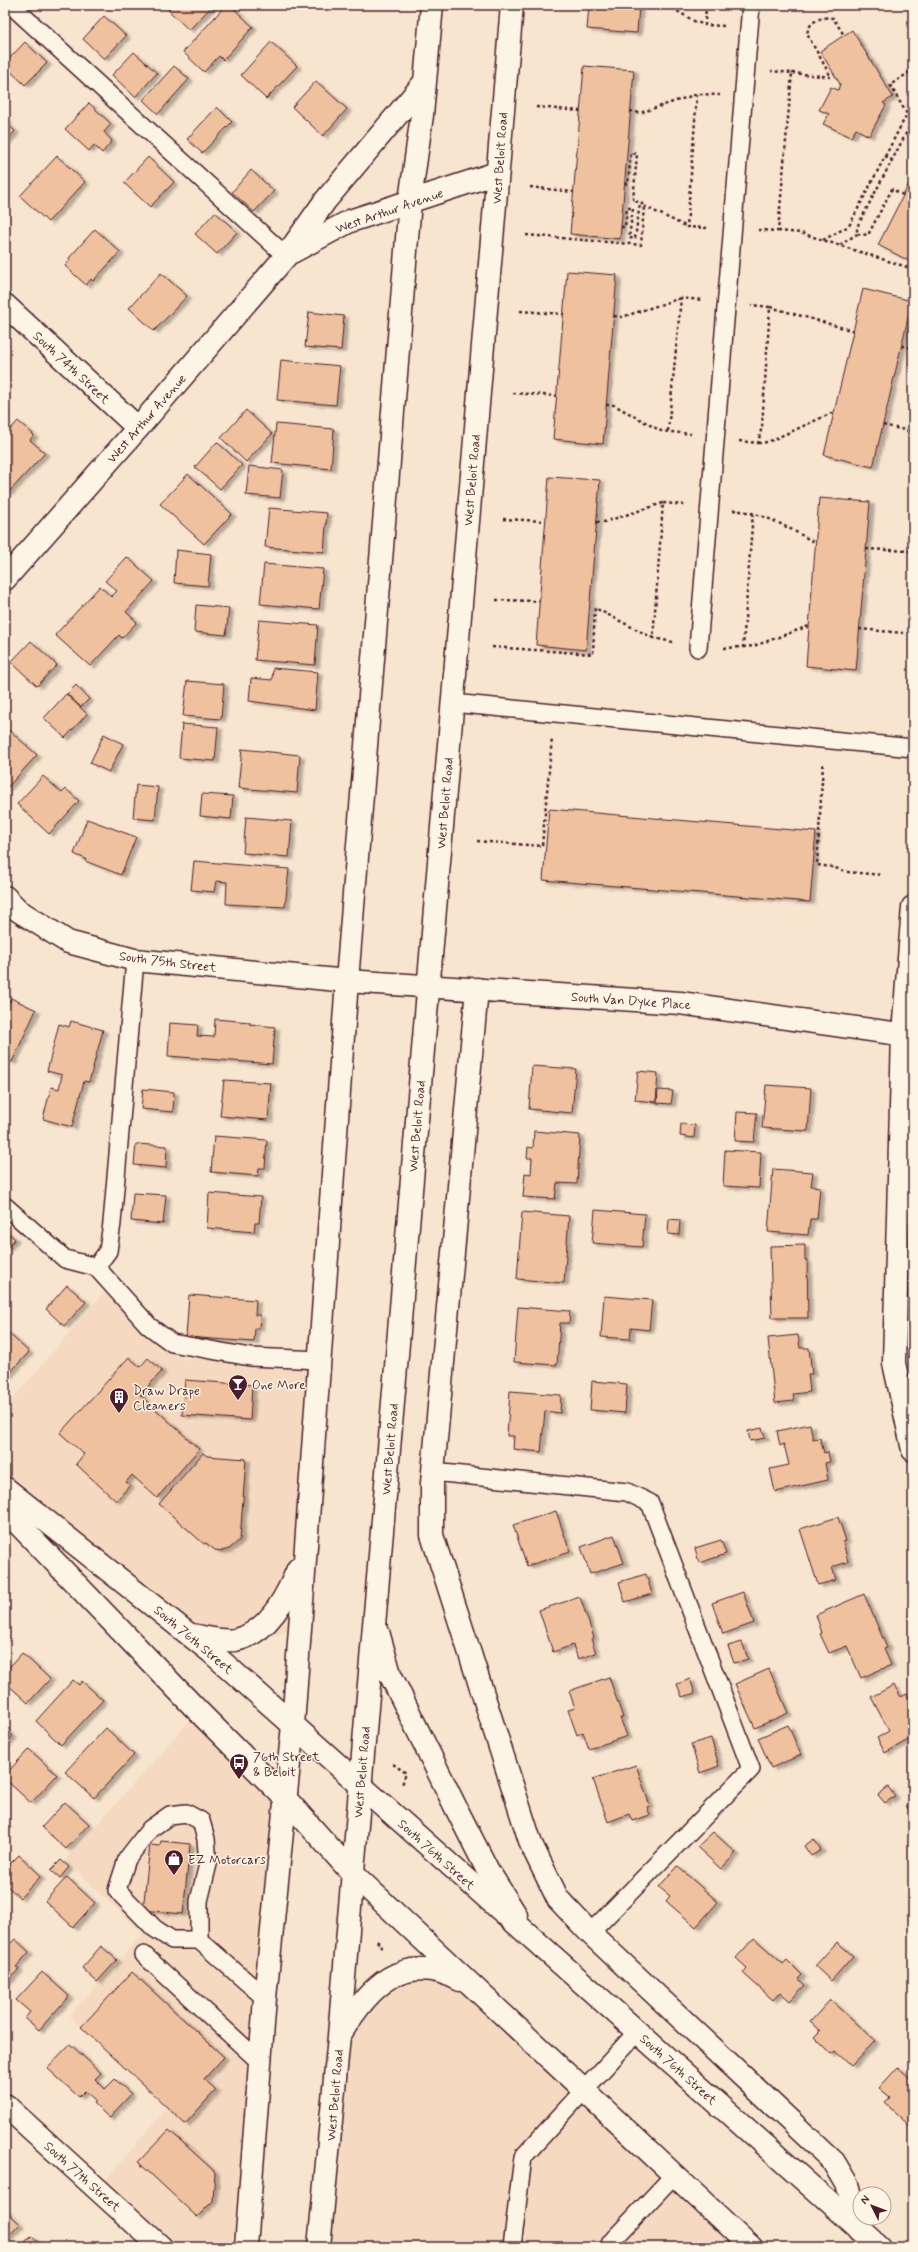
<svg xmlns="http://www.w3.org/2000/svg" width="918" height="2252" viewBox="0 0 918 2252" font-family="Mynerve,sans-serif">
<defs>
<filter id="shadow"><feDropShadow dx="4.5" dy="2.5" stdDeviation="1" flood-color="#0004"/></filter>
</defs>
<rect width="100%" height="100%" fill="#f8e5d0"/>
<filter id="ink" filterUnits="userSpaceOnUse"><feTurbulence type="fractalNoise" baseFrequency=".025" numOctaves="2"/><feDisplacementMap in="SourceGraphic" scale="8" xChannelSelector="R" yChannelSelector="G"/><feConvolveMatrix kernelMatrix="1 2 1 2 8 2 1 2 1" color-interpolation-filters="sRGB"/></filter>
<g filter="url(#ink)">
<g fill="#f5dac1">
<path d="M 103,1293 L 179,1358 L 321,1362 L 300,1628 L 211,1652 L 5,1488 L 5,1408 Z"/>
<path d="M 198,1711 L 286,1799 L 246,2247 L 161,2247 L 97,2190 L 170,2104 L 69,2016 L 143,1934 L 65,1860 Z"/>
<path d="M 447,1962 L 751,2247 L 319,2247 L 342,2003 Z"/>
</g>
<g fill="#efc19f" stroke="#4a1f2b" filter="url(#shadow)">
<path d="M 173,5 L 213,5 L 189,30 L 168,10 Z"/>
<path d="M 226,5 L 230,5 L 253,27 L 223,60 L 219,56 L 204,72 L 183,52 Z"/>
<path d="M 589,5 L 639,5 L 637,33 L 587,29 Z"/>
<path d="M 104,16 L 126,36 L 104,59 L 83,39 Z"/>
<path d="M 852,30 L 893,97 L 883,103 L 886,105 L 869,136 L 856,129 L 851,137 L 823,124 L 829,114 L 819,110 L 831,87 L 838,90 L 840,84 L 820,51 Z"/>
<path d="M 25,42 L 47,63 L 25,85 L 5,66 L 5,63 Z"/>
<path d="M 271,42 L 297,66 L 266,99 L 241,75 Z"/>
<path d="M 134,52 L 157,73 L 135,97 L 112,75 Z"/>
<path d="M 174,66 L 189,79 L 158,114 L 143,100 Z"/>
<path d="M 584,66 L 634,70 L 620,239 L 570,234 Z"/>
<path d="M 316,81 L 347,109 L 323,136 L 292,107 Z"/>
<path d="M 89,103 L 111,124 L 104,132 L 112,141 L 102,153 L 94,145 L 89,151 L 65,129 Z"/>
<path d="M 217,107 L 232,122 L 202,153 L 187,139 Z"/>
<path d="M 5,119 L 8,121 L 6,123 L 15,131 L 5,143 Z"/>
<path d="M 57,156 L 85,182 L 48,222 L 20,196 Z"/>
<path d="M 148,157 L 174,182 L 150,207 L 124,183 Z"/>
<path d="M 251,170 L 274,191 L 254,212 L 232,192 Z"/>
<path d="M 913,176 L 913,263 L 878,245 Z"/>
<path d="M 215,212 L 237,232 L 217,254 L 195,234 Z"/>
<path d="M 95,229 L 120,252 L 93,281 L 91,279 L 86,285 L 65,266 L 70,260 L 69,258 Z"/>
<path d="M 567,271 L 617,275 L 603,444 L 553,439 Z"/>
<path d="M 161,273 L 187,296 L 154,331 L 129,308 Z"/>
<path d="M 863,289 L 912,301 L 873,467 L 824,455 Z"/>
<path d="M 309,312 L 344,316 L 341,350 L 305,347 Z"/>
<path d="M 281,360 L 340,366 L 336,405 L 277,400 Z"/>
<path d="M 246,410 L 272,434 L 246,462 L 221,438 Z"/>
<path d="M 18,421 L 34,435 L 30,440 L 45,453 L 8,493 L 5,491 L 5,435 Z"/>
<path d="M 276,424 L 334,429 L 331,469 L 272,463 Z"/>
<path d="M 217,442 L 242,465 L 220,489 L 195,467 Z"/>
<path d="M 249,466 L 283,470 L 280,498 L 246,495 Z"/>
<path d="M 188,474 L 232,514 L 204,544 L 160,504 Z"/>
<path d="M 549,477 L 600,480 L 586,650 L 536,645 Z"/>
<path d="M 819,498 L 870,502 L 856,671 L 806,666 Z"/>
<path d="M 269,508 L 327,513 L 324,552 L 265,547 Z"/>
<path d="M 176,550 L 211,554 L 208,586 L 174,583 Z"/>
<path d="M 127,557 L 154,581 L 126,612 L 137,622 L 122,638 L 119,635 L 90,666 L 55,635 L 100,586 L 111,597 L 117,591 L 105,581 Z"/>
<path d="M 264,564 L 323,569 L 319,609 L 260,604 Z"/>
<path d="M 196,605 L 229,608 L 226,635 L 194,632 Z"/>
<path d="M 259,620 L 318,625 L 315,665 L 255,660 Z"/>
<path d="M 31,641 L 57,665 L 37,686 L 11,662 Z"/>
<path d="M 273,668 L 318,672 L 315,710 L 249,701 L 251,678 L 272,680 Z"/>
<path d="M 187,681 L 224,684 L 221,719 L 183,716 Z"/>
<path d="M 76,685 L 89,699 L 81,707 L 67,694 Z"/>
<path d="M 66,694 L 87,714 L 65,738 L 44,718 Z"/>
<path d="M 182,724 L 218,727 L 215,761 L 179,758 Z"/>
<path d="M 9,730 L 37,755 L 5,790 L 5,734 Z"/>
<path d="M 104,734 L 123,744 L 109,772 L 90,763 Z"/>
<path d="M 242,749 L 300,755 L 297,793 L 238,788 Z"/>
<path d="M 43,776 L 62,793 L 66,789 L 79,801 L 49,834 L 17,804 Z"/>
<path d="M 136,785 L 158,787 L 155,820 L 133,818 Z"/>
<path d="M 202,794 L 233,796 L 231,819 L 200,816 Z"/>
<path d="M 549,809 L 816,832 L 810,902 L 543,880 Z"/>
<path d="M 246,817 L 292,821 L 289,857 L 243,853 Z"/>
<path d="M 87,819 L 136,837 L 121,875 L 85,861 L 86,859 L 74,854 Z"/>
<path d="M 194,861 L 289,869 L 285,907 L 226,904 L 227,882 L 216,881 L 214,892 L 191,890 Z"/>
<path d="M 11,998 L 36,1010 L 12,1062 L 5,1059 L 5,1000 L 10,1002 Z"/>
<path d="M 215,1019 L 250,1022 L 249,1024 L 275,1027 L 272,1064 L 168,1056 L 170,1023 L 198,1025 L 197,1036 L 214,1037 Z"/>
<path d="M 71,1021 L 103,1030 L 89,1082 L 84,1081 L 72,1127 L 43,1119 L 51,1087 L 59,1089 L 62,1075 L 47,1071 L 59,1024 L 69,1027 Z"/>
<path d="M 532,1066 L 576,1069 L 572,1113 L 529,1109 Z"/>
<path d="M 638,1071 L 658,1073 L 656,1102 L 635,1100 Z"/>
<path d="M 224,1080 L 271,1083 L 268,1120 L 220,1116 Z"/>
<path d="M 766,1085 L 811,1088 L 808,1131 L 762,1128 Z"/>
<path d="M 143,1089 L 174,1092 L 173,1112 L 141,1109 Z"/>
<path d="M 658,1090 L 673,1091 L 671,1104 L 657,1103 Z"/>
<path d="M 737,1112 L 757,1113 L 754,1142 L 735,1141 Z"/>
<path d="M 681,1124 L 695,1125 L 694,1138 L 680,1136 Z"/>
<path d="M 534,1131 L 580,1135 L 577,1184 L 557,1183 L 555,1199 L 523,1197 L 525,1173 L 531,1174 L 532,1158 L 527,1158 L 528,1147 L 533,1148 Z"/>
<path d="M 214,1136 L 267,1140 L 265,1168 L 259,1168 L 258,1176 L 211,1172 Z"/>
<path d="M 136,1144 L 167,1146 L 166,1168 L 134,1165 Z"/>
<path d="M 725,1150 L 761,1152 L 759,1188 L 723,1186 Z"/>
<path d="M 773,1169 L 813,1172 L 811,1186 L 820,1187 L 817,1219 L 810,1219 L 808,1235 L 768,1232 Z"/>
<path d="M 133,1193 L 166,1195 L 163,1224 L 131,1221 Z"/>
<path d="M 209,1193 L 261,1197 L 259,1223 L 255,1223 L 254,1232 L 207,1228 Z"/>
<path d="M 595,1210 L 645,1214 L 642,1247 L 592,1243 Z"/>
<path d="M 522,1212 L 569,1216 L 564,1283 L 517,1279 Z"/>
<path d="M 669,1219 L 680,1220 L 679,1235 L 668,1234 Z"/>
<path d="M 5,1230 L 15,1239 L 5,1250 Z"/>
<path d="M 805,1245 L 805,1260 L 807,1260 L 808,1318 L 772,1318 L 770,1246 Z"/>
<path d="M 67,1285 L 86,1302 L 64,1326 L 46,1309 Z"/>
<path d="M 189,1295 L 256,1300 L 255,1315 L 260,1315 L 259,1328 L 255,1328 L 254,1342 L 186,1337 Z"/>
<path d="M 604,1296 L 652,1300 L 649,1330 L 631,1328 L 630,1339 L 601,1337 Z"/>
<path d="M 518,1307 L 570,1311 L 569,1323 L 560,1323 L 557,1365 L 514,1362 Z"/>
<path d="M 5,1330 L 29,1352 L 5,1378 Z"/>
<path d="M 798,1335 L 800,1348 L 809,1348 L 812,1374 L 808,1374 L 810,1392 L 793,1394 L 794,1401 L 775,1403 L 768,1338 Z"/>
<path d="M 129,1357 L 140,1367 L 148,1358 L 162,1371 L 140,1395 L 199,1449 L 157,1498 L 132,1475 L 126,1482 L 130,1485 L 116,1501 L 76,1464 L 84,1454 L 60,1433 Z"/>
<path d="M 185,1380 L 252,1385 L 250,1420 L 182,1415 Z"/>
<path d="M 592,1381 L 627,1384 L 625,1413 L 590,1410 Z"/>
<path d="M 510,1391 L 561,1395 L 560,1413 L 545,1411 L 541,1452 L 513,1449 L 514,1436 L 507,1436 Z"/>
<path d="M 810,1424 L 813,1439 L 820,1438 L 824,1453 L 828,1452 L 830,1462 L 825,1463 L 828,1480 L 775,1492 L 770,1469 L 789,1465 L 784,1444 L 780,1446 L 777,1431 Z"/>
<path d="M 762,1428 L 765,1438 L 750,1441 L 748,1431 Z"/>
<path d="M 203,1453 L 207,1456 L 246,1459 L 240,1540 L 229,1549 L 222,1551 L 215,1550 L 206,1543 L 204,1544 L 159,1504 Z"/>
<path d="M 556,1511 L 570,1552 L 527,1566 L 513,1525 Z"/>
<path d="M 838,1517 L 846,1541 L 843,1542 L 848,1562 L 832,1567 L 836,1580 L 818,1585 L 800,1529 Z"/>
<path d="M 614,1535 L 624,1563 L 590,1574 L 581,1547 Z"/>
<path d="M 721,1540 L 726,1554 L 699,1563 L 695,1548 Z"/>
<path d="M 646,1574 L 652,1594 L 625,1602 L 619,1582 Z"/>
<path d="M 743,1592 L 754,1623 L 723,1634 L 712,1603 Z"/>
<path d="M 864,1594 L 887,1648 L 884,1649 L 891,1665 L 861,1678 L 847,1646 L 829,1653 L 820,1634 L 822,1633 L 816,1615 Z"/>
<path d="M 580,1597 L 594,1638 L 591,1639 L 596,1653 L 578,1659 L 573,1645 L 553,1652 L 539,1610 Z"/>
<path d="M 742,1642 L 748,1659 L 734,1663 L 728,1646 Z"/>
<path d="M 22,1653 L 50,1679 L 28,1703 L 5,1682 L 5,1672 Z"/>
<path d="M 769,1669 L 788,1713 L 755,1728 L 735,1684 Z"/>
<path d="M 609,1677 L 623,1718 L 620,1718 L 627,1736 L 589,1749 L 583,1732 L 577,1735 L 568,1710 L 575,1708 L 569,1691 Z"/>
<path d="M 690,1679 L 695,1693 L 682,1697 L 677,1684 Z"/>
<path d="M 73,1680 L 79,1685 L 82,1681 L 103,1700 L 61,1745 L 36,1721 Z"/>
<path d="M 894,1685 L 901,1697 L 907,1694 L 913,1705 L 913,1737 L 885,1753 L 877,1738 L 889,1731 L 871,1697 Z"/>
<path d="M 788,1725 L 801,1755 L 771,1768 L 758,1738 Z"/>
<path d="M 5,1728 L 13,1736 L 5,1745 Z"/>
<path d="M 106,1728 L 134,1755 L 94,1798 L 65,1772 Z"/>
<path d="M 711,1738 L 719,1766 L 700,1773 L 691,1744 Z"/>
<path d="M 29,1749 L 57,1775 L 31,1803 L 5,1779 L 5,1775 Z"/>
<path d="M 636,1765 L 650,1806 L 647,1807 L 650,1815 L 632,1821 L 629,1814 L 608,1822 L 593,1779 Z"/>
<path d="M 888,1787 L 895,1796 L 885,1803 L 878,1795 Z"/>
<path d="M 913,1801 L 913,1816 L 906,1806 Z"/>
<path d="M 65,1802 L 89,1824 L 66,1849 L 42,1827 Z"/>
<path d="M 713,1832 L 736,1853 L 721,1869 L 697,1847 Z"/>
<path d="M 814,1839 L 821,1850 L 811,1856 L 804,1846 Z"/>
<path d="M 161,1841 L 190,1844 L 183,1914 L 143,1910 L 150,1845 L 160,1846 Z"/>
<path d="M 19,1855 L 41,1876 L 20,1898 L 5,1884 L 5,1869 Z"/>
<path d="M 61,1860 L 69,1867 L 60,1878 L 51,1870 Z"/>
<path d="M 677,1866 L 718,1902 L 696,1927 L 666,1901 L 670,1896 L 659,1887 Z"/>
<path d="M 67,1877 L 95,1903 L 73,1927 L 45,1901 Z"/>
<path d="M 754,1938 L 783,1964 L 787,1960 L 802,1975 L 798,1979 L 805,1985 L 790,2001 L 780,1992 L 773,2000 L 743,1973 L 747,1968 L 736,1958 Z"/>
<path d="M 15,1939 L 29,1952 L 16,1967 L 19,1969 L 5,1984 L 5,1949 Z"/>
<path d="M 837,1942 L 853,1956 L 831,1981 L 815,1966 Z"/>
<path d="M 101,1946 L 117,1960 L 97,1982 L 82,1968 Z"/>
<path d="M 42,1972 L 69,1996 L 39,2030 L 25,2018 L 30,2012 L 16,2000 Z"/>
<path d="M 132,1972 L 224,2057 L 204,2079 L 216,2090 L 185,2124 L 81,2027 Z"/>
<path d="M 830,2000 L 875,2041 L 851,2066 L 835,2051 L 831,2054 L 814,2037 L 820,2031 L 810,2022 Z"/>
<path d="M 70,2044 L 101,2073 L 95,2079 L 105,2089 L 115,2079 L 131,2094 L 109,2118 L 94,2103 L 96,2101 L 85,2091 L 79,2097 L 47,2068 Z"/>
<path d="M 898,2067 L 913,2081 L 913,2129 L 885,2103 L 890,2097 L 879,2088 Z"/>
<path d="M 169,2130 L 215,2172 L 213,2201 L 197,2217 L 138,2162 Z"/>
<path d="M 5,2210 L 20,2224 L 5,2240 Z"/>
<path d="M 31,2236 L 43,2247 L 20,2247 Z"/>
</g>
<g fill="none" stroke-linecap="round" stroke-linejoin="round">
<g stroke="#4a1f2b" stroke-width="20">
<g id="service">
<path d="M 11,5 L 286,256"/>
<path d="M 698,648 L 751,5"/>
<path d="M 452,703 L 913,748"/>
<path d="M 5,1206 L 65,1259 L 96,1267 L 108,1251 L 112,1223 L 135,960"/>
<path d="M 96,1267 L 149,1326 L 172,1343 L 250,1357 L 321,1360"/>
<path d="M 433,1472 L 627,1492 L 650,1503 L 751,1769 L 590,1933"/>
<path d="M 199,1940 L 172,1940 L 154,1928 L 117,1890 L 127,1859 L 150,1829 L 170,1815 L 186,1813 L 201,1821 L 206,1839 L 208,1864 L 199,1901 L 199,1940 L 265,1998"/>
<path d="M 144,1955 L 260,2062"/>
<path d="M 512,2247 L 523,2157 L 637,2032"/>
<path d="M 609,2247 L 611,2242 L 674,2175"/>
</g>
</g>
<g stroke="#4a1f2b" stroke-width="25">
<g id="minor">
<path d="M 292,252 L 350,221 L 497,173"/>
<path d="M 5,305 L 138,428"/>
<path d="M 5,579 L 138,428 L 286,256 L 325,201 L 424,83"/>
<path d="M 5,897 L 19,911 L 68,942 L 135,960 L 347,981 L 680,1003 L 913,1036"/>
<path d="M 913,907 L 903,1034 L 894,1363 L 913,1450"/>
<path d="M 477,989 L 432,1483 L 432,1535 L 531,1844 L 558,1899 L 590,1933 L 834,2162 L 847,2184 L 859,2230"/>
<path d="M 5,2105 L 161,2247"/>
</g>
</g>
<g stroke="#4a1f2b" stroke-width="25">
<g id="secondary">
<path d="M 5,1488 L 211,1652 L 879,2247"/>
<path d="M 5,1510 L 198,1711 L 286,1799 L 352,1873 L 751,2247"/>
<path d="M 378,1632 L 390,1674 L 458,1812 L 487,1869 L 516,1915"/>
<path d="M 191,1635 C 205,1637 221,1642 235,1640 C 268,1634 287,1596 298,1569"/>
<path d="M 341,2033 C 369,1987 403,1950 460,1980"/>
<path d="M 246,2247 L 265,1998 L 293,1725 L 347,981 L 410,201 L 422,115 L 432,5"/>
<path d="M 319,2247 L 339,2036 L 512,5"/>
</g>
</g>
<g stroke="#4a1f2b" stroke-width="2.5" stroke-dasharray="3 3" stroke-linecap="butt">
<path d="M 667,5 L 694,21 L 705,25"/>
<path d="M 706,5 L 705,25 L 725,26"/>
<path d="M 792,73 L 831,77 L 807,34 C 809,21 821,16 833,18 L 844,35"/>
<path d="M 536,107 L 580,111"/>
<path d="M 630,111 L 640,113 L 697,94"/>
<path d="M 885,156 L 892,160"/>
<path d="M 530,187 L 573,192"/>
<path d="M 903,195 L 892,189 L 868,235 L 857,234 L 857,227 L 913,120"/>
<path d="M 644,206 L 687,227"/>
<path d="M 621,227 L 625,227 L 627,208 L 633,208 L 629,238 L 635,239 L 640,203"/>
<path d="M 707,228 L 687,227 L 697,94 L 720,95"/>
<path d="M 758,230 L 778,231 L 792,73 L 771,71"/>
<path d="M 778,231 L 801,233 L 913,269"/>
<path d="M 526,235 L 641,245 L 644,206 L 640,202 L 633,201 L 637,154 L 631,153 L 628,184 L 625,183"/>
<path d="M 823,240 L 849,226 L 907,114 L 890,85 L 913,70"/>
<path d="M 840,245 L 857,234"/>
<path d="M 770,307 L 854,331"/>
<path d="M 520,311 L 563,314"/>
<path d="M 614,316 L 622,317 L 681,298"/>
<path d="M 902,346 L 913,348"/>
<path d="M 513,393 L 557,396"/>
<path d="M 606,405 L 614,405 L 661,431 L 691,434"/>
<path d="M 883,425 L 913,432"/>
<path d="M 668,431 L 681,298 L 703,300"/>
<path d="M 739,441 L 758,443 L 762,426 L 770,307 L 751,305"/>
<path d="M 758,443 L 768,442 L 834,412"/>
<path d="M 733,510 C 766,513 788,528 816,543"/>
<path d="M 503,519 L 545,521"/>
<path d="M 597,522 L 604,522 L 663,503"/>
<path d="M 866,549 L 910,551"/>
<path d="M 496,600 L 539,601"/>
<path d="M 859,629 L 903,633"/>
<path d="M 673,642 L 653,638 L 663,503 L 685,505"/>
<path d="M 492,647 L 593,654 L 595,608 L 653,638"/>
<path d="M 743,647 L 754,646 L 809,626"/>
<path d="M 724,648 L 743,647 L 753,512"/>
<path d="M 823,764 L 817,865 L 832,867 L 848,872 L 882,875"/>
<path d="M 477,841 L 542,846 L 552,738"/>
<path d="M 393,1764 L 406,1773 L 402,1785"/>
<path d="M 377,1941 L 384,1950"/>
</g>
<use href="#service" stroke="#fcf5e5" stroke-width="17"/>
<use href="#minor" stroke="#fcf5e5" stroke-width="22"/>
<use href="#secondary" stroke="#fcf5e5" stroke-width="22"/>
</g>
</g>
<defs>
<g id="bar-pin" transform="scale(1)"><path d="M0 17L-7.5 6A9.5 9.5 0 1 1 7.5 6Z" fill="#4a1f2b" stroke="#fcf5e5"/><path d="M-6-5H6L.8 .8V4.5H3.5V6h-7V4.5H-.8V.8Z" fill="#fff"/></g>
<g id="building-pin" transform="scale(1)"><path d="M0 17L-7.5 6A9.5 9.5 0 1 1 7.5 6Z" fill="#4a1f2b" stroke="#fcf5e5"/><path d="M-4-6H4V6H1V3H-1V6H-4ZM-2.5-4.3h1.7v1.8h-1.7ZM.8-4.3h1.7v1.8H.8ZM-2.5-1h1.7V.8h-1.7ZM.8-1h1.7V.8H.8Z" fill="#fff"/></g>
<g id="bus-pin" transform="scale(1)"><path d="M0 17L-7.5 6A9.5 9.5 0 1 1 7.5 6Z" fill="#4a1f2b" stroke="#fcf5e5"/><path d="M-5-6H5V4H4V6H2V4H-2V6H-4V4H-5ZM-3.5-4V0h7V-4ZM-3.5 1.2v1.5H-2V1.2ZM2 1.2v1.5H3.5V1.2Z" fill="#fff"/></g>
<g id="shop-pin" transform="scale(1)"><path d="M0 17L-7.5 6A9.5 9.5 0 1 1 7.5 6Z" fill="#4a1f2b" stroke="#fcf5e5"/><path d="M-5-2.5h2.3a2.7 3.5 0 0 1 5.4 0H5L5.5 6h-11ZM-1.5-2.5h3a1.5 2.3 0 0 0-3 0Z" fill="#fff"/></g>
</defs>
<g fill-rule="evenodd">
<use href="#bar-pin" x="238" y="1384"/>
<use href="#building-pin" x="119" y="1397"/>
<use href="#bus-pin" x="239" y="1763"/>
<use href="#shop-pin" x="174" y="1859"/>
</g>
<g text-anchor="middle" stroke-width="3" stroke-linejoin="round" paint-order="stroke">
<g font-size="13" fill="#4a1f2b" stroke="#fcf5e5">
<text transform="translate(499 158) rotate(-86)" y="5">West Beloit Road</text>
<text transform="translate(389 210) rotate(-19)" y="5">West Arthur Avenue</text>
<text transform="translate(72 367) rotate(43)" y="5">South 74th Street</text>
<text transform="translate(146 418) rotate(-49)" y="5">West Arthur Avenue</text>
<text transform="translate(471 480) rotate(-85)" y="5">West Beloit Road</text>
<text transform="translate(444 803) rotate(-85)" y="5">West Beloit Road</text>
<text transform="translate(168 961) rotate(7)" y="5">South 75th Street</text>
<text transform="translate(631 1000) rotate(4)" y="5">South Van Dyke Place</text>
<text transform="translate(416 1126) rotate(-85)" y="5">West Beloit Road</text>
<text transform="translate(389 1449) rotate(-85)" y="5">West Beloit Road</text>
<text transform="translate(194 1639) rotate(40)" y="5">South 76th Street</text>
<text transform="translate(361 1772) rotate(-85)" y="5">West Beloit Road</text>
<text transform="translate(437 1854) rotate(42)" y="5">South 76th Street</text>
<text transform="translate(679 2069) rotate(42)" y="5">South 76th Street</text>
<text transform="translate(334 2095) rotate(-85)" y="5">West Beloit Road</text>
<text transform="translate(83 2176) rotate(42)" y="5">South 77th Street</text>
</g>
<g font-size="13" fill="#4a1f2b" stroke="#fcf5e5" text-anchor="start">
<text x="252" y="1389">One More</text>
<text x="133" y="1395">Draw Drape<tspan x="133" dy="15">Cleaners</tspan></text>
<text x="253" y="1761">76th Street<tspan x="253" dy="15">&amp; Beloit</tspan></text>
<text x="188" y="1864">EZ Motorcars</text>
</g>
</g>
<rect width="918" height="2252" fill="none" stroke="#fcf5e5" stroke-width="20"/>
<rect x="10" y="10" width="898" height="2232" fill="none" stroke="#4a1f2b" stroke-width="1.5" filter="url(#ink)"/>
<g transform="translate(872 2206) rotate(312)"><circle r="19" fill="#fcf5e5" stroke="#b59f9b"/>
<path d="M0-3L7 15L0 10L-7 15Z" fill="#4a1f2b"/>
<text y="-6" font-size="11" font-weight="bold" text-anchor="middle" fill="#4a1f2b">N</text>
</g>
</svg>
